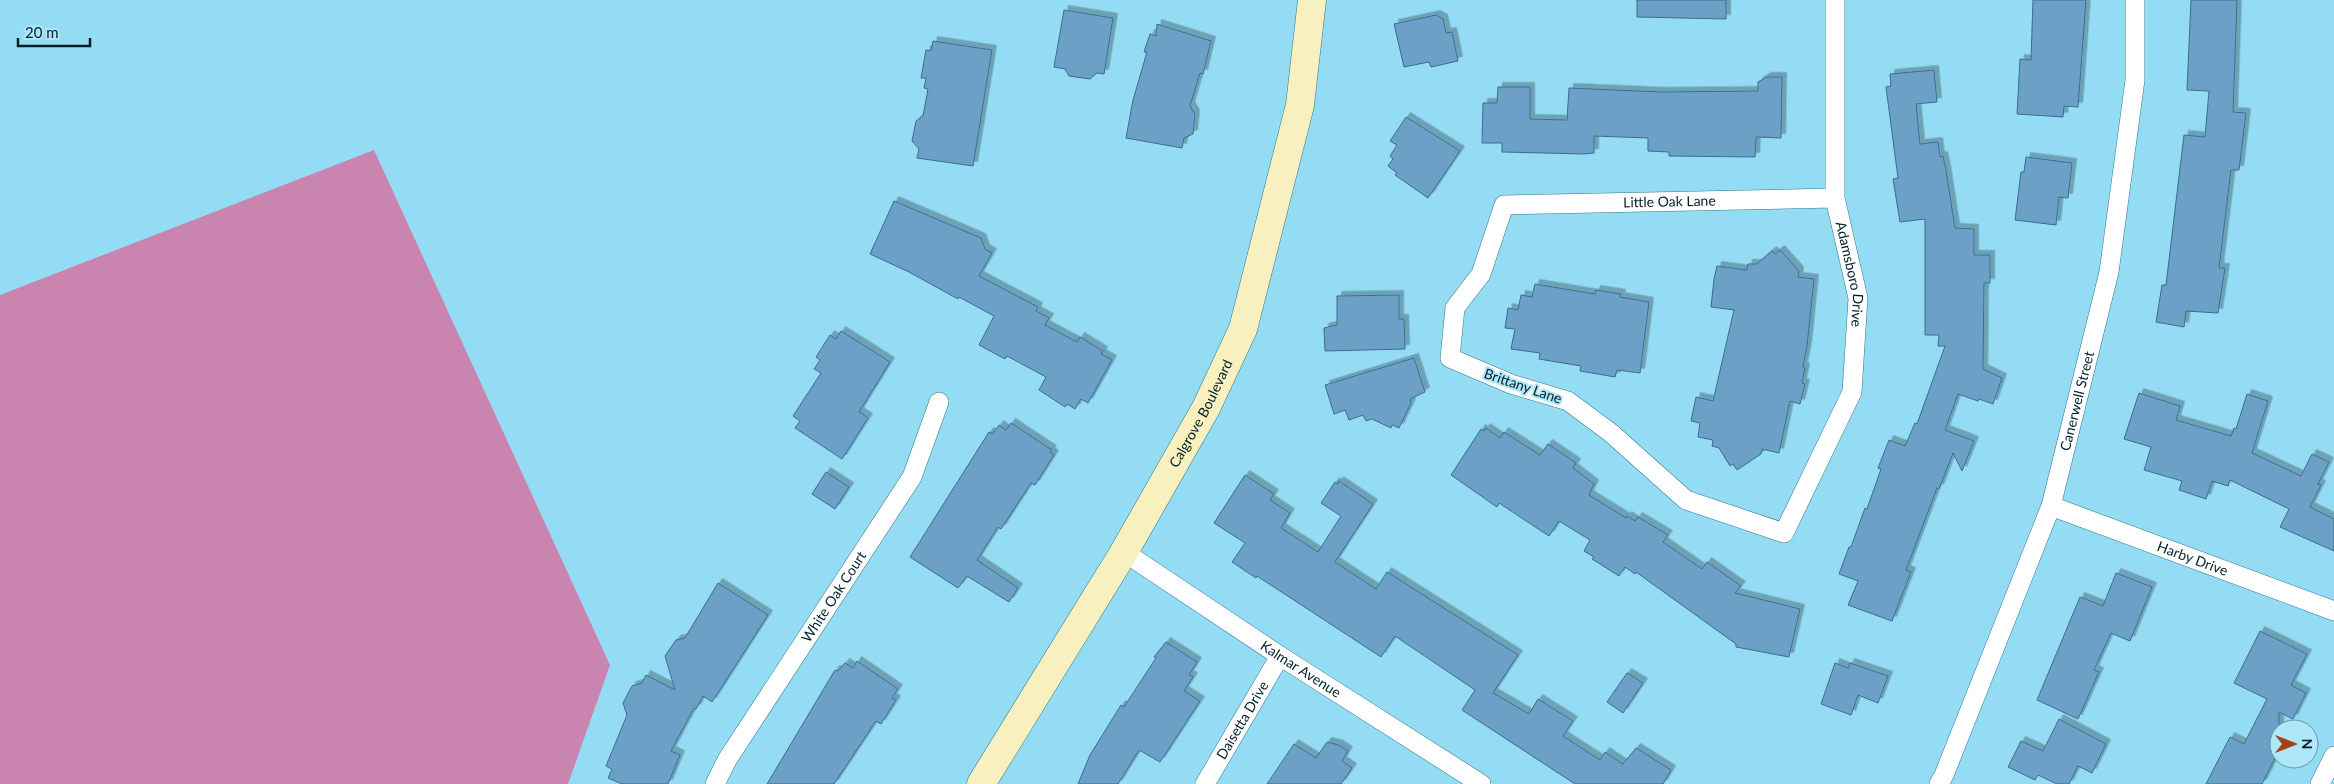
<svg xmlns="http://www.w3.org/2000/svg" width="2334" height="784" viewBox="0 0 2334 784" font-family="Lato,sans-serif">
<defs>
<filter id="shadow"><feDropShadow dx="4.5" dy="-4.5" stdDeviation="0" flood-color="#0004"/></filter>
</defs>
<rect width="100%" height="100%" fill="#94dcf4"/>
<path fill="#c985b0" d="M 374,150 L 610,665 L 568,784 L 0,784 L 0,295 Z"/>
<g fill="#6ca0c6" stroke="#3a6d90" filter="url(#shadow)">
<path d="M 1637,0 L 1726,0 L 1726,19 L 1637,17 Z"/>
<path d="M 2033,0 L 2086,0 L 2078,107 L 2064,106 L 2063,117 L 2017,114 L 2020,59 L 2031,60 Z"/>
<path d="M 2191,0 L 2237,0 L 2233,112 L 2246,113 L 2239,170 L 2231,170 L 2219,268 L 2225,268 L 2218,313 L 2186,311 L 2184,327 L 2156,322 L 2162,285 L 2166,285 L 2184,135 L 2205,137 L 2209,91 L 2187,90 Z"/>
<path d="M 1064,10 L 1113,18 L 1104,74 L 1097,73 L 1090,79 L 1069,76 L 1065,69 L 1054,67 Z"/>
<path d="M 1436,15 L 1443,19 L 1446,33 L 1452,32 L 1458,61 L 1431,67 L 1429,62 L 1404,67 L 1394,24 Z"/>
<path d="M 1157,24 L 1211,41 L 1203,74 L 1200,73 L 1190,106 L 1195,114 L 1193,134 L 1184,138 L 1182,148 L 1126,138 L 1133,100 L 1147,52 L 1144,52 L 1150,34 L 1156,36 Z"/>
<path d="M 933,41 L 992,50 L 973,166 L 917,158 L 919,149 L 912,141 L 916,121 L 923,116 L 928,89 L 924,88 L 926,78 L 921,78 L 926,50 L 931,51 Z"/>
<path d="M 1934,70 L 1937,102 L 1916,104 L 1920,144 L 1938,142 L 1940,157 L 1943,156 L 1946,170 L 1955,228 L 1974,229 L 1974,255 L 1990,255 L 1990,283 L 1984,283 L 1983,369 L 2002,378 L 1993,404 L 1979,399 L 1978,401 L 1958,394 L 1945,430 L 1974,441 L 1962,471 L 1953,453 L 1939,489 L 1937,488 L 1906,570 L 1911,572 L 1892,621 L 1848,605 L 1858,581 L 1839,574 L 1849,547 L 1851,547 L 1865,508 L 1867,509 L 1881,469 L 1878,468 L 1889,440 L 1905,446 L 1915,423 L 1917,424 L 1945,346 L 1938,346 L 1939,335 L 1925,335 L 1925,219 L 1900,222 L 1893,179 L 1898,178 L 1886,87 L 1891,86 L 1890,74 Z"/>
<path d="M 1767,77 L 1782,77 L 1781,138 L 1756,137 L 1755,157 L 1669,156 L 1669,152 L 1648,151 L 1648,138 L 1594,136 L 1594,153 L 1583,154 L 1502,152 L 1502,143 L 1482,143 L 1483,103 L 1497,103 L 1498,87 L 1530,87 L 1530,119 L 1567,120 L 1569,88 L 1662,92 L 1758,91 L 1758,82 Z"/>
<path d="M 1406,117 L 1460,151 L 1428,198 L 1395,175 L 1397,173 L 1388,166 L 1393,159 L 1390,156 L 1397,145 L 1390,141 Z"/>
<path d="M 2026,157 L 2072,163 L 2068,198 L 2059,197 L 2056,225 L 2015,220 L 2021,172 L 2024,172 Z"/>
<path d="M 894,201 L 981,238 L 985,249 L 992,253 L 979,276 L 1038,307 L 1036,311 L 1049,318 L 1045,325 L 1077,342 L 1080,337 L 1103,351 L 1101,354 L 1112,360 L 1088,403 L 1081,399 L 1075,409 L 1067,404 L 1065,407 L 1039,390 L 1046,377 L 1007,356 L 1005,359 L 979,345 L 994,316 L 959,297 L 958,299 L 909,272 L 870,254 Z"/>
<path d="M 1780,250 L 1799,271 L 1798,277 L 1814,279 L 1807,346 L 1803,367 L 1805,368 L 1802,383 L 1805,384 L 1800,404 L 1790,401 L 1779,453 L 1762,449 L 1761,454 L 1737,470 L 1733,464 L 1730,466 L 1719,448 L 1712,446 L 1713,440 L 1698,437 L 1700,423 L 1691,421 L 1696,397 L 1713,401 L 1734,310 L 1711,307 L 1714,279 L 1717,266 L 1747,270 L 1748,264 L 1757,264 L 1772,251 L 1775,254 Z"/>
<path d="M 1535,284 L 1595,294 L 1596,290 L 1621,294 L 1620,297 L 1649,302 L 1640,373 L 1617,370 L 1615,377 L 1580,371 L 1581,366 L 1539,359 L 1540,353 L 1511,349 L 1515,329 L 1505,328 L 1508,308 L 1518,310 L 1521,295 L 1532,297 Z"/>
<path d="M 1399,295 L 1399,319 L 1404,319 L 1405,349 L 1325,351 L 1324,328 L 1337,325 L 1337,296 Z"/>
<path d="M 841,331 L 890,362 L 859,412 L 868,418 L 842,459 L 795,428 L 800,421 L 793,416 L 821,373 L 814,369 L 820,360 L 816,357 L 830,335 L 836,339 Z"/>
<path d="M 1414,358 L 1425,392 L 1410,399 L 1411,403 L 1399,428 L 1392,425 L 1391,428 L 1372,419 L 1366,421 L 1363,415 L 1349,420 L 1345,410 L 1334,414 L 1325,385 Z"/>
<path d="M 2139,393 L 2180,406 L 2176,420 L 2231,436 L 2234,428 L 2236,429 L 2247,394 L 2268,401 L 2252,453 L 2301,476 L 2312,454 L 2329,462 L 2318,484 L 2321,485 L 2310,507 L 2334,519 L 2334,551 L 2280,527 L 2289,509 L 2230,480 L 2228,486 L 2212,481 L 2206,499 L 2179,490 L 2182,481 L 2144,470 L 2151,447 L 2124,439 Z"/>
<path d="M 1011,423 L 1052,450 L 1050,452 L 1054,455 L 1035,485 L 1031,483 L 1001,529 L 998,527 L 977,560 L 1018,588 L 1009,602 L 967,576 L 958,588 L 910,557 L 989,432 L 993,434 L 999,425 L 1006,430 Z"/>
<path d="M 1486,428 L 1500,438 L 1504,432 L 1540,455 L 1548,444 L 1576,463 L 1573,468 L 1594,484 L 1589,495 L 1626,518 L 1627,516 L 1635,521 L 1638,517 L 1668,535 L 1663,542 L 1702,569 L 1707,562 L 1741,586 L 1735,593 L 1800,609 L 1789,657 L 1736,647 L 1736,644 L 1636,572 L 1635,574 L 1625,567 L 1619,576 L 1592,559 L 1594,557 L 1584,551 L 1590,540 L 1559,521 L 1549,536 L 1499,503 L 1497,507 L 1451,475 L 1481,429 L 1484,431 Z"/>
<path d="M 826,472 L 849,487 L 835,509 L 812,494 Z"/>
<path d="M 1245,475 L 1274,494 L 1270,500 L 1290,513 L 1281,528 L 1318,552 L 1341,516 L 1321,503 L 1335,482 L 1338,484 L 1339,481 L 1373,504 L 1335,562 L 1376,589 L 1387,572 L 1518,655 L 1493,693 L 1529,714 L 1538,699 L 1573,721 L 1563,736 L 1600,760 L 1605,752 L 1623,764 L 1636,748 L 1671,770 L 1663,784 L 1575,784 L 1462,710 L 1475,690 L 1395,636 L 1381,657 L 1257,576 L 1256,578 L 1232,562 L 1245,543 L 1214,523 Z"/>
<path d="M 2116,573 L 2152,587 L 2130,641 L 2111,633 L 2094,670 L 2099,672 L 2078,719 L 2037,700 L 2080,597 L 2103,606 Z"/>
<path d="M 718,583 L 768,615 L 712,702 L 703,696 L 696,709 L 694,708 L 671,751 L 680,755 L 668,784 L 622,784 L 608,778 L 612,769 L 606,766 L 627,715 L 623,703 L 632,686 L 642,683 L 646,675 L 675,690 L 665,656 L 676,640 L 685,638 Z"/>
<path d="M 2260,631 L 2307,654 L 2291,685 L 2306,693 L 2293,719 L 2279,712 L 2279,750 L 2262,784 L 2206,784 L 2230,737 L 2244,744 L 2267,699 L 2234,683 Z"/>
<path d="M 1166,642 L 1197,662 L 1189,675 L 1193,677 L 1184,691 L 1200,701 L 1160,762 L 1139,750 L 1118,784 L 1078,784 L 1090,755 L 1121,705 L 1124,707 L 1156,658 L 1154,657 Z"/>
<path d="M 857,661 L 898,689 L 892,698 L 896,700 L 881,724 L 876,721 L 834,784 L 767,784 L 835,670 L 838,671 L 845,663 L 853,668 Z"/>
<path d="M 1835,663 L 1848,668 L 1850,663 L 1888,676 L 1878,703 L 1858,695 L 1851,715 L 1821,704 Z"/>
<path d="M 1627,673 L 1643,683 L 1623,713 L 1607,702 Z"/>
<path d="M 2059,719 L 2106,744 L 2092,773 L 2078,766 L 2069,784 L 2057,784 L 2038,775 L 2035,780 L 2008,767 L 2021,741 L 2043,751 Z"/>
<path d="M 1327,742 L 1339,745 L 1348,751 L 1342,761 L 1352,768 L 1341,784 L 1267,784 L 1294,744 L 1316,758 Z"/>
</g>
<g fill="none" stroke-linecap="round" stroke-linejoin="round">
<g stroke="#2e778d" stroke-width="20">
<g id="street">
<path id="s1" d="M 1835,0 L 1835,198 L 1858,298 L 1852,392 L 1784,533 L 1686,500 L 1611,433 L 1568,401 L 1511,384 L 1450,358 L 1455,308 L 1481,274 L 1504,205 L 1835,198"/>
<path id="s2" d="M 2051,506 L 2334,611"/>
<path id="s3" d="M 1124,552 L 1280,656 L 1481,784"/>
<path id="s4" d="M 715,784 L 727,760 L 912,477 L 939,402"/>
<path id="s5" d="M 1205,784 L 1280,656"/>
<path id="s6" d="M 1939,784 L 1944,775 L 2051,506 L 2109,272 L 2135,80 L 2135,0"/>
<path d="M 2320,784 L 2334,756"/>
</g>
</g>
<g stroke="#2e778d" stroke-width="29">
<g id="secondary">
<path id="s7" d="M 981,784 L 1124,552 L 1206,408 L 1243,329 L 1300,105 L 1312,0"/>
</g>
</g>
<use href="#street" stroke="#fff" stroke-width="19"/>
<use href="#secondary" stroke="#f8f1bf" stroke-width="28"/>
</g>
<g text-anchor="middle" stroke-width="4" stroke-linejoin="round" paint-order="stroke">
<g font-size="14" fill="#011f28" stroke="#aee6fa">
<text dy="5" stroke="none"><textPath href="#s1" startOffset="1266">Little Oak Lane</textPath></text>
<text dy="5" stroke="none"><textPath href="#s1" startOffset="276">Adamsboro Drive</textPath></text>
<text transform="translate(1523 386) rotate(19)" y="5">Brittany Lane</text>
<text dy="5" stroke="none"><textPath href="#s6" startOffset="408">Canerwell Street</textPath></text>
<text dy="5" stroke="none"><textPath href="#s7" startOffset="431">Calgrove Boulevard</textPath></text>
<text dy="5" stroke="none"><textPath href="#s2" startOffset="151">Harby Drive</textPath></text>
<text dy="5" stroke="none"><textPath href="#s4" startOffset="222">White Oak Court</textPath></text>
<text dy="5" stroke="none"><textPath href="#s3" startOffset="212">Kalmar Avenue</textPath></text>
<text dy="5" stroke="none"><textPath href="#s5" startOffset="74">Daisetta Drive</textPath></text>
</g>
</g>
<g transform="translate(2294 744) rotate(90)"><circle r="24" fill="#aee6fa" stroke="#6996a6"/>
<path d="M0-4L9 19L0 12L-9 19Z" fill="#a54011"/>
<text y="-8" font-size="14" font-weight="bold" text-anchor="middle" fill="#011f28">N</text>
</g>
<path d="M18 38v8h72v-8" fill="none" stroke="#011f28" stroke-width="2.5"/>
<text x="25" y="38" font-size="15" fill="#011f28" stroke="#aee6fa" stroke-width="4" paint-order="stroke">20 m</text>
</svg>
